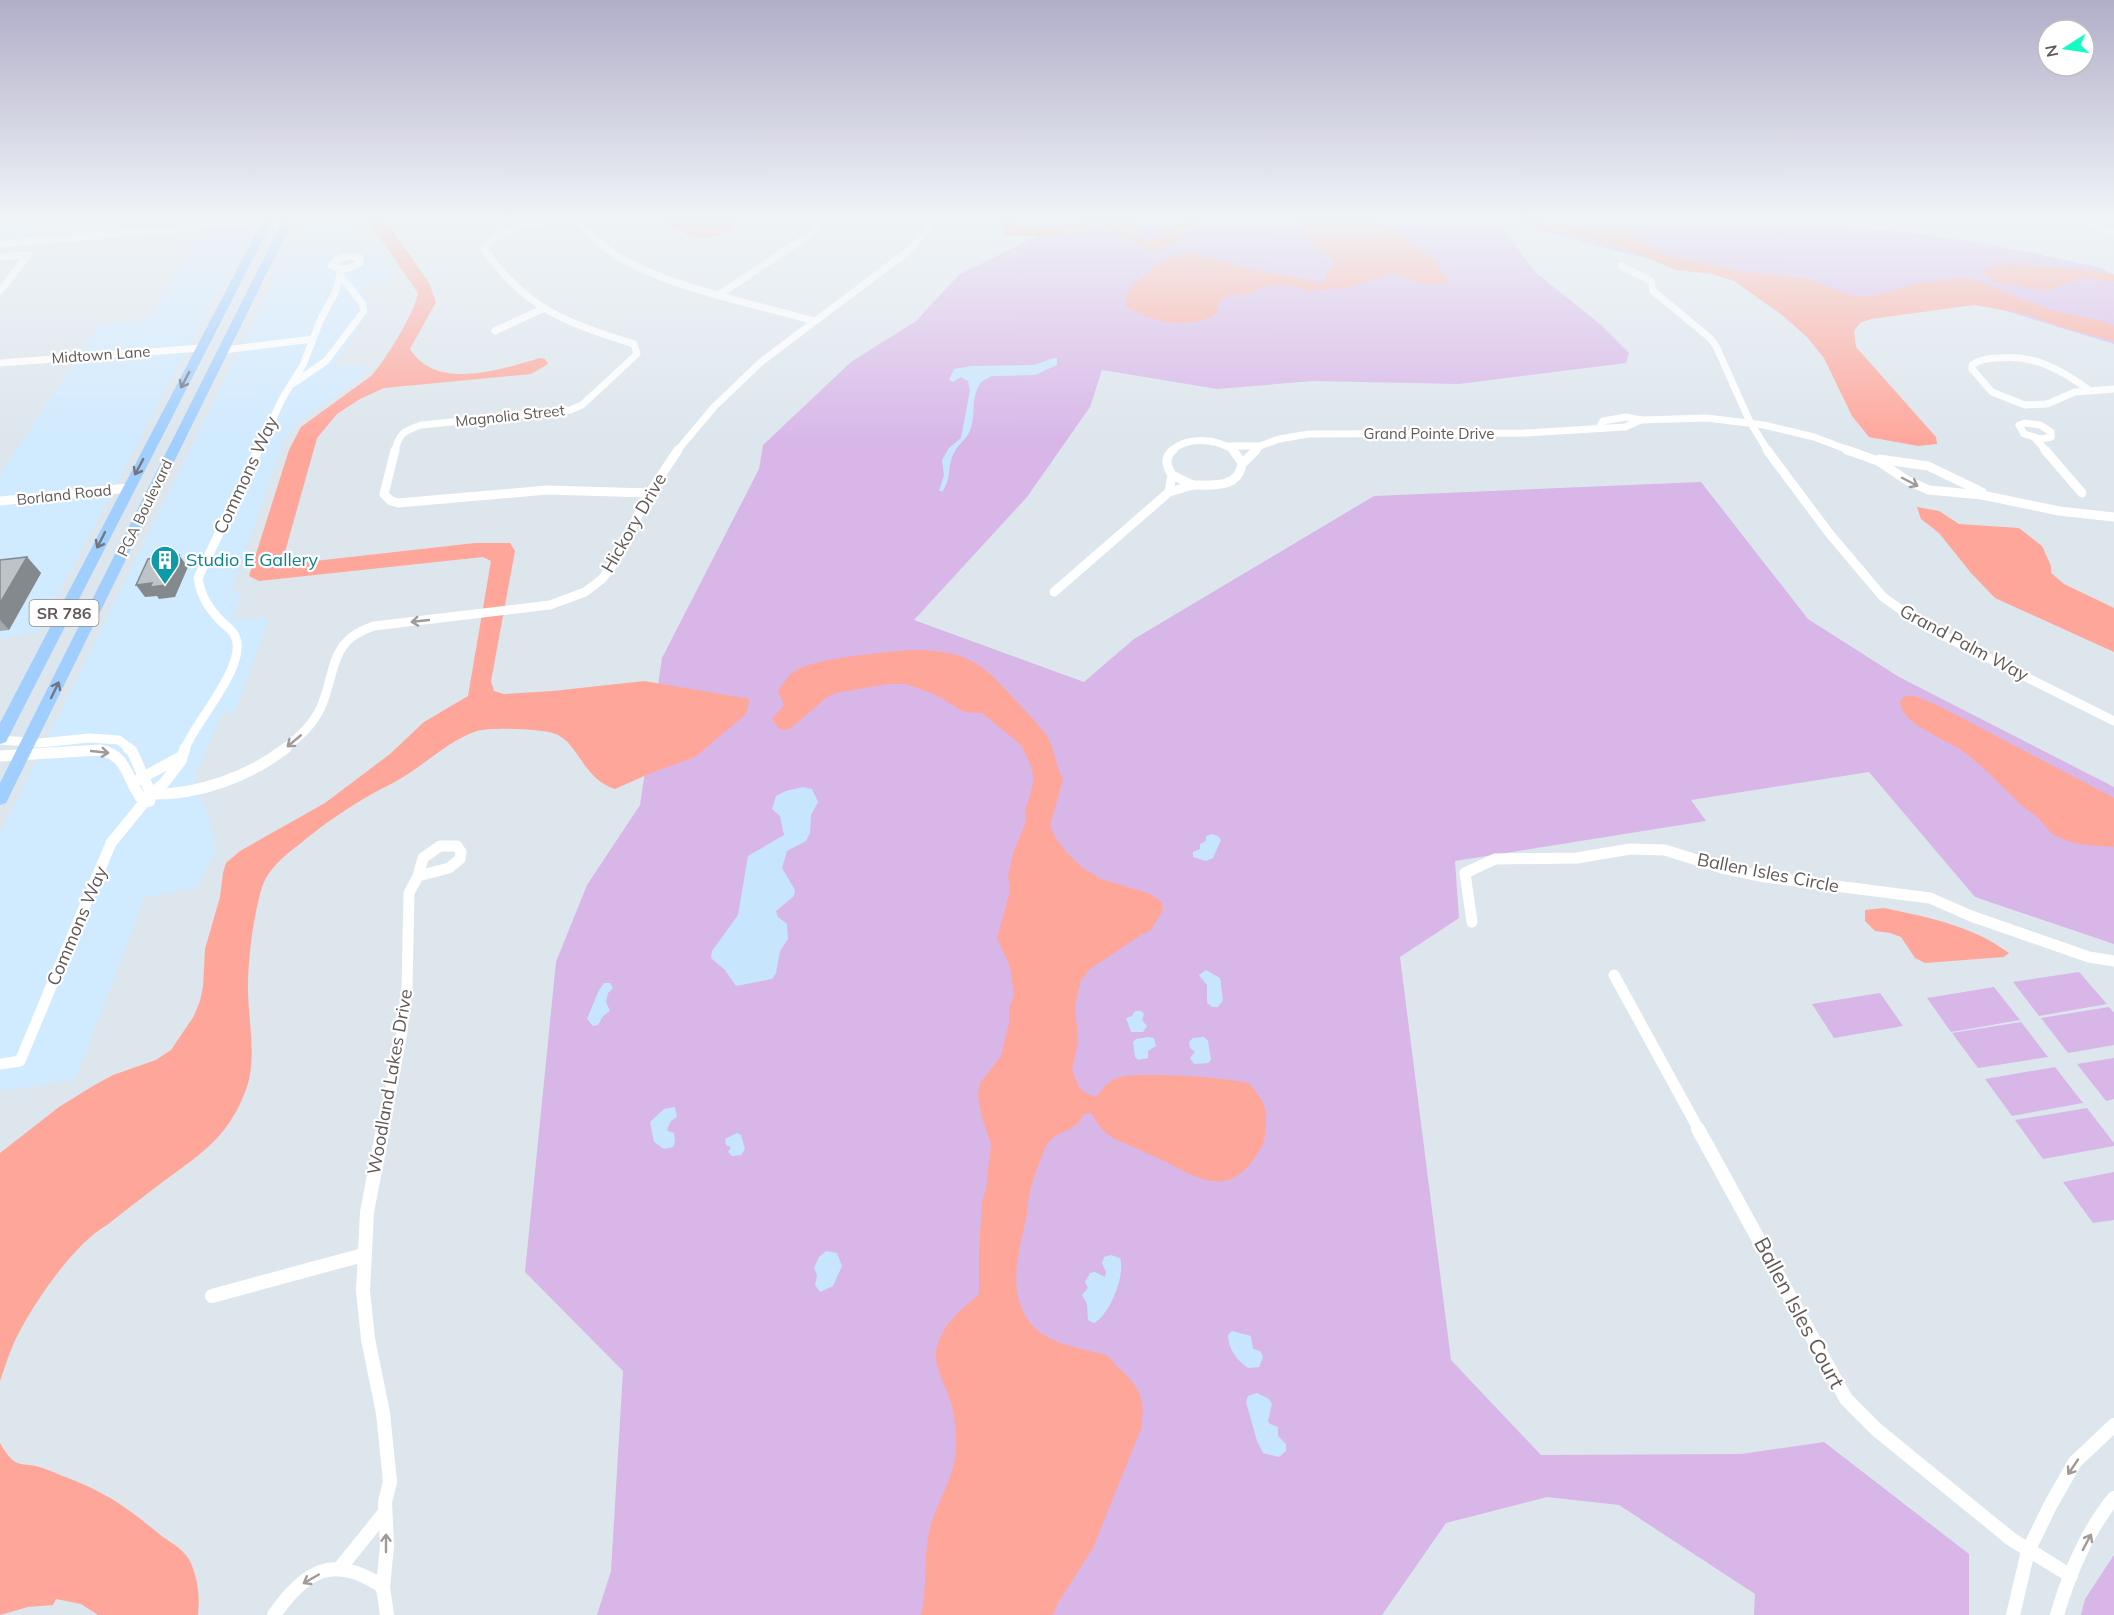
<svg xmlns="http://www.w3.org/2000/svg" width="2114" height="1615" viewBox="0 0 2114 1615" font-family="Mulish,sans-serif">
<rect width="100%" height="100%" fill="#dde6ed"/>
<g fill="#d0eaff">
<path d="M 0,216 L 258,216 L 247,220 L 0,241 Z"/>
<path d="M 304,216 L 352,216 L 351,220 L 373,245 L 287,252 Z"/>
<path d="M 257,225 L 222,283 L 38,633 L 0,638 L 0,475 L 99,324 L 147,321 L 200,230 Z"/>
<path d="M 374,248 L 395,279 L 362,288 L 372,306 L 334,366 L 368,366 L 360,378 L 294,425 L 285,437 L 231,593 L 242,592 L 231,620 L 269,617 L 235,712 L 221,714 L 193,782 L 209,815 L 216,851 L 196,888 L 145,897 L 75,1080 L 0,1091 L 0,834 L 286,255 Z"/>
</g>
<g fill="#d8b6e8">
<path d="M 1079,216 L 1729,216 C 1783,228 1839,226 1894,231 C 1965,238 2033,253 2102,268 L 2114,276 L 2114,344 L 1957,296 L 1837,299 L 1624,253 L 1496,218 L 1534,271 L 1601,325 L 1629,353 L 1626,363 L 1459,384 L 1313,381 L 1217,389 L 1102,370 L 1090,407 L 1027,497 L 914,620 L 1084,682 L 1134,639 L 1374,496 L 1701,482 L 1808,619 L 1899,677 L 2114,787 L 2114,944 L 1975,897 L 1869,772 L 1691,800 L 1706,821 L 1455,861 L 1459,918 L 1400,957 L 1451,1360 L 1541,1455 L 1741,1454 L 1824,1442 L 1969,1554 L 1969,1615 L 1754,1615 L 1755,1594 L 1619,1505 L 1547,1497 L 1446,1523 L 1382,1615 L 597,1615 L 611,1571 L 623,1371 L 525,1272 L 556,962 L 587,885 L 640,805 L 662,658 L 759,469 L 763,445 L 851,362 L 916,321 L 960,274 Z"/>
<path d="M 2079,972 L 2107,1004 L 2039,1016 L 2013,982 Z"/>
<path d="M 1994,987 L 2020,1020 L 1951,1032 L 1927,998 Z"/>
<path d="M 1880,993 L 1903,1026 L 1834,1038 L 1812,1004 Z"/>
<path d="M 2109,1007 L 2114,1013 L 2114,1045 L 2068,1053 L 2041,1018 Z"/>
<path d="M 2021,1022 L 2048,1057 L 1978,1068 L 1952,1033 Z"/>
<path d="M 2114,1058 L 2114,1099 L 2106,1101 L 2077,1064 Z"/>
<path d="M 2055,1067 L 2083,1103 L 2012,1116 L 1985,1079 Z"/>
<path d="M 2087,1108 L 2114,1143 L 2114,1146 L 2043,1159 L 2015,1120 Z"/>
<path d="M 2114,1172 L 2114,1220 L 2093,1223 L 2063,1182 Z"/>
<path d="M 2114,1555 L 2114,1615 L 2081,1615 L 2085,1599 Z"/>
</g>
<g fill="#c7e6fe">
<path d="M 1054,358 L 1057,358 L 1057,365 L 1035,375 L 992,376 L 981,382 C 970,399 976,411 971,428 C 968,439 957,444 953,455 C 947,469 952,475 943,491 L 939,491 L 944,475 L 942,460 L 949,448 L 961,438 L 970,390 L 968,381 L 961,377 L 953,382 L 949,380 L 954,369 L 971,366 L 1034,365 Z"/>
<path d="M 803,787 L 812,789 L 818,802 L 811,815 L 810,833 L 806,841 L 787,851 L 782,868 L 795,890 L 794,896 L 776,911 L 778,917 L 787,924 L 788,939 L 780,951 L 776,973 L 772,979 L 736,986 L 725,970 L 711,958 L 712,951 L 738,915 L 748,856 L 784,835 L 780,816 L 772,809 L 776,796 L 786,791 Z"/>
<path d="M 1212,834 L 1218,836 L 1221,840 L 1213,858 L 1206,861 L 1193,857 L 1193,852 L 1200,849 L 1200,844 L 1206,841 L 1206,836 Z"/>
<path d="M 1206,970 L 1220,978 L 1223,1000 L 1218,1007 L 1212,1007 L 1207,1003 L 1207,985 L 1199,975 Z"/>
<path d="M 604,983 L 610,983 L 613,988 L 608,993 L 606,1002 L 610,1011 L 603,1016 L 598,1025 L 593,1026 L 587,1019 L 599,990 Z"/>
<path d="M 1135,1011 L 1141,1011 L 1144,1014 L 1142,1020 L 1147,1026 L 1143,1032 L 1131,1032 L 1126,1018 L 1132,1016 Z"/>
<path d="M 1149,1037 L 1154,1038 L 1156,1046 L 1148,1051 L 1148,1058 L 1138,1060 L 1135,1057 L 1133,1042 L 1136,1039 Z"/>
<path d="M 1204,1037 L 1208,1041 L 1211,1060 L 1208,1063 L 1194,1064 L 1190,1058 L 1195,1052 L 1190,1048 L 1189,1042 L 1193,1038 Z"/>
<path d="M 675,1107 L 677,1117 L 671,1121 L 667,1129 L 668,1131 L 674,1133 L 675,1142 L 673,1147 L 664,1149 L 654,1142 L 650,1122 L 664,1109 Z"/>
<path d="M 737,1133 L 741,1135 L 745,1149 L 741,1155 L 732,1156 L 728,1152 L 731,1147 L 726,1145 L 725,1139 Z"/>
<path d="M 826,1251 L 837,1253 L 842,1266 L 833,1286 L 820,1292 L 815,1285 L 817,1275 L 814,1268 L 819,1257 Z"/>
<path d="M 1111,1255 L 1120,1258 C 1126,1275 1109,1316 1094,1323 L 1088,1320 L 1087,1304 L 1082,1295 L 1088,1288 L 1085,1282 L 1090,1273 L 1095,1272 L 1105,1277 L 1106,1272 L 1102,1263 L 1104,1257 Z"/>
<path d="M 1232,1331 L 1251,1336 L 1253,1349 L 1260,1351 L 1263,1357 L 1259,1367 L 1248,1368 C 1237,1361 1228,1348 1228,1335 Z"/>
<path d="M 1257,1393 L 1269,1399 L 1272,1404 L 1268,1421 L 1270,1424 L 1278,1427 L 1278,1436 L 1286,1444 L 1286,1451 L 1279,1457 L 1263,1453 L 1257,1441 L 1246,1402 L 1248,1396 Z"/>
</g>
<g fill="#ffa69b">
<path d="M 365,216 L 383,216 L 429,283 L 436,302 L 410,349 C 437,392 502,369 540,358 L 545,359 L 548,364 L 531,374 L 384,388 L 360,399 L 337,414 L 317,438 L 283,559 L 288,564 L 475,543 L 510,543 L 515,551 L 491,681 L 494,691 L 504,694 L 553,691 L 644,681 L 750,699 L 746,714 L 695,757 L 651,773 L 615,789 C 582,779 578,740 553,733 C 537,729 493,727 477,731 C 454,738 428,761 408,774 C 396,782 384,787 372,794 C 347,808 324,824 301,843 C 284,856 268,868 261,890 C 253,921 248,956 248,989 C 248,1021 258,1061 245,1092 C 228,1137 201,1154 164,1181 C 145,1195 126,1210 107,1225 C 73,1244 29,1309 13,1345 C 8,1357 4,1369 0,1381 L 0,1153 L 59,1107 L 93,1086 L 113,1075 L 156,1060 L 171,1050 L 194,1016 L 200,1001 L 203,987 L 205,949 L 220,897 L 223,873 L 226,863 L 240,851 L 325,803 L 390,754 L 424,722 L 468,696 L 491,561 L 483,557 L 259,581 L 249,576 L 289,450 L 301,427 L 371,376 C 384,363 415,312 418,293 Z"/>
<path d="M 658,216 L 751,216 C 711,244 697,247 658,216 Z"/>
<path d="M 996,216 L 1018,216 L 1020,224 C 1042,235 1072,221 1095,216 C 1108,214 1124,216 1138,216 L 1141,220 L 1135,232 L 1147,242 L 1157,239 L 1186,216 L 1208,216 L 1182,233 L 1180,239 L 1154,252 C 1133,247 1121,227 1097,226 C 1083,226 1074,234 1060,236 L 1005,236 Z"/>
<path d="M 1294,216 L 1377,216 L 1381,222 L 1431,256 L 1448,280 L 1448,284 L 1423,284 L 1394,273 L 1347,288 L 1307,291 L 1291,285 L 1263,286 L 1250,294 L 1229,295 L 1219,302 L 1217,314 C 1187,330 1154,323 1125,306 L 1125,297 L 1134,284 L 1156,265 L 1167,258 L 1189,252 L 1248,268 L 1323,283 L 1326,281 L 1325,275 L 1334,267 L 1334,262 C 1319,249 1300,236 1294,216 Z"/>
<path d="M 1501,216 L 1533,216 L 1580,228 L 1624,231 L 1661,252 L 1678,257 L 1744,272 L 1804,278 L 1850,295 L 1868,297 L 1915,284 L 1963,278 L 1975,280 L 2050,310 L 2101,321 L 2114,326 L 2114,341 L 2062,327 L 2026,314 L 1974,305 L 1871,319 L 1860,323 L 1854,331 L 1856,347 L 1936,437 L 1937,444 L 1918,446 L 1869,437 L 1852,416 L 1824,358 L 1807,337 L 1782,315 L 1734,281 L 1712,274 L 1676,270 L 1614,244 L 1542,229 Z"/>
<path d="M 2009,264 L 2078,269 L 2114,274 L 2114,282 L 2082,278 L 2047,291 L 1996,282 L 1980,272 L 1993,266 Z"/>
<path d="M 1917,507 L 1939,511 L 1959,524 L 2019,528 L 2042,546 L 2051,566 L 2051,573 L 2064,584 L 2114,608 L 2114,652 L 1995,598 L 1971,573 L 1939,533 L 1921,519 Z"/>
<path d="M 910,650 C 969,650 982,663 1020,705 C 1031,717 1044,729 1051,744 C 1055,756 1057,768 1063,779 L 1050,826 L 1055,837 L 1066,852 L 1084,869 L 1101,879 L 1148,893 L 1162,902 L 1163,910 L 1151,930 L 1141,935 L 1090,969 L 1081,980 L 1075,1005 L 1078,1042 L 1072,1070 L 1079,1087 L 1085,1093 L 1096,1097 C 1104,1088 1108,1080 1120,1077 C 1137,1072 1233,1077 1250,1084 C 1254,1090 1260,1096 1263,1103 C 1268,1114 1267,1138 1261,1148 C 1232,1198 1206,1183 1164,1161 C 1147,1153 1130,1146 1113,1138 L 1102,1130 L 1091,1113 L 1084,1114 C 1072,1138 1054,1125 1043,1153 C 1038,1166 1032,1182 1029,1196 C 1027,1204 1028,1212 1026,1219 C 1018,1255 1005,1298 1035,1328 C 1048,1341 1072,1347 1090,1351 C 1095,1353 1103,1353 1107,1356 C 1112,1358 1115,1366 1120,1369 C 1142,1390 1145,1399 1141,1429 L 1093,1548 L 1058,1603 L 1053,1615 L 921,1615 C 927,1589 924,1563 928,1537 C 933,1506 954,1482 956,1450 C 957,1433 955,1416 950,1400 C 945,1383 932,1365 937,1347 C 943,1323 961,1310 979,1294 L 979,1254 L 982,1202 L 986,1189 L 991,1144 L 982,1118 L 978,1095 L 980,1083 L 1001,1056 L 1009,1023 L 1009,1009 L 1014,995 L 1010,967 L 997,938 L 1010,891 L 1008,877 L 1013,853 L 1026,822 L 1025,811 L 1034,781 L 1031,766 L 1021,745 L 982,713 L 964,712 L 936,695 L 906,684 L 888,684 L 836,693 L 826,698 L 791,728 L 784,730 L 778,728 L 772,719 L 784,705 L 778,691 C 782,685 787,678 792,673 C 813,657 883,653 910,650 Z"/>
<path d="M 1905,696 L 1915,696 L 1941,707 L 2114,798 L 2114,847 C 2096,846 2072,845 2056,836 C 2048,832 2046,826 2040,820 C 2034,813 2025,809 2019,803 C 2000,784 1983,766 1961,750 C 1944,738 1901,725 1900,701 Z"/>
<path d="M 1884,908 C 1927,917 1973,926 2009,953 L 2004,957 L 1925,963 L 1915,958 L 1901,937 L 1890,933 L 1875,931 L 1865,921 L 1865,910 Z"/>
<path d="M 0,1443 C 17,1474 23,1459 48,1470 C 65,1477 83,1483 99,1492 C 122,1503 143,1521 163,1537 C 172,1543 185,1551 190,1561 C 198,1578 200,1597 198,1615 L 98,1615 L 81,1604 L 56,1599 L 53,1605 L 28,1607 L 0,1615 Z"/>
</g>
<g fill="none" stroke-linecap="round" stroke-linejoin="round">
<g stroke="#fff" stroke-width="7">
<path d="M 575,216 C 584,227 592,237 603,246 C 652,285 753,303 814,321"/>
<path d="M 1985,216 L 2028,221 L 2065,216"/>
<path d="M 2078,216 L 2114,234"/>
<path d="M 0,244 L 268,221 L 284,229"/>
<path d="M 352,256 L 360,258 L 360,263 C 350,269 341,272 331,265 L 338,259 Z"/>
<path d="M 0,257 L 28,255 L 0,291"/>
<path d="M 1621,266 L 1651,281 L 1653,291 L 1710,338 L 1716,346 L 1750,422 L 1768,451"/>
<path d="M 720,294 L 812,233 L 827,216"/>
<path d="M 495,331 L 542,309"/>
<path d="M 224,350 L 313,339"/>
<path d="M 0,363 L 201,348"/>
<path d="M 294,383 L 326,361 L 364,311 L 362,303 L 340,275"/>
<path d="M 2089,390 C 2062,370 2033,354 1999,358 C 1989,358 1980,359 1972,365 L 1972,369 L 1992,392 L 2025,405 L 2047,404 L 2075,392 L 2114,389"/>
<path d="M 2025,423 L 2040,425 L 2051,432 L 2051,437 L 2041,439 L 2024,434 L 2019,425 Z"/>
<path d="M 1600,426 L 1603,421 L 1626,417 L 1641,420 L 1707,418 L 1764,425 L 1814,437 L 1851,451"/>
<path d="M 2035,438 L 2046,451"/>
<path d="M 1228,446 L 1260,446 L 1255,451"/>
<path d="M 1260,446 L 1279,439 L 1309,434 L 1525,433 L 1625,427 L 1641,420"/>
<path d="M 258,451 L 282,399 L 303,365 L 320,321 L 336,291 L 341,270"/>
<path d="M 395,451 C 399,433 404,431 421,425 L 570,410 L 582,405 L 637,354 L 634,344 C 568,323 524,309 484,248 C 500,225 549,222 575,217"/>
<path d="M 677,451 L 714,407 L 761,362 L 907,252 L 926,230 L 932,216"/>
<path d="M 1171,451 C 1187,436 1217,438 1234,451"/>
</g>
<g stroke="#fff" stroke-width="9">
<path d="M 395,450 L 384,494 L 391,501 L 398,503 L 547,490 L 649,493"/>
<path d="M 1767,450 L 1829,533 L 1883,597 L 1924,626 L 2114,721"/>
<path d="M 1847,450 L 1878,461 L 1908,481 L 1929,490 L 1982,495 L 2059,511 L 2114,517"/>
<path d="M 2045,450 L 2082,493"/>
<path d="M 1879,459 L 1928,466 L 1982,492"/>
<path d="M 1242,464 L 1256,450"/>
<path d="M 1172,475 L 1193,485"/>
<path d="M 1172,475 L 1169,492 L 1193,485"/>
<path d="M 1172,475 C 1166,465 1164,458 1173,450"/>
<path d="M 1193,485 C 1212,485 1239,489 1242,463 L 1233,450"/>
<path d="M 0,501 L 128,488"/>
<path d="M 1054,592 L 1169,492"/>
<path d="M 0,740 L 41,743 L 89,738 L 119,740 L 130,749"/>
<path d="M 185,749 C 193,724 249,665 235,636 C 233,631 226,626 222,622 C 209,609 201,597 198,578 L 258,450"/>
<path d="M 284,749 C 299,737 313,725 321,707 C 337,670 328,641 374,626 L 550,605 L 585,592 L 602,579 L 615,562 L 648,495 L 678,450"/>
</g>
<g stroke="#fff" stroke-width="11">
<path d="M 128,748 L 132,751 L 151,794"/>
<path d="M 0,756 L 100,750 C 129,755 127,783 144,802 L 150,801"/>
<path d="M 138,780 L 182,756"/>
<path d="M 151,794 C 199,795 248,777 286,748"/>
<path d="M 440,846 L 457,846 L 461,852 L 460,859 L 449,868 L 418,876 L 423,858 Z"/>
<path d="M 1472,922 L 1465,873 L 1495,859 L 1577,858 L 1630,849 L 1665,850 L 1722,868 L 1765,877 L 1930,898 L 1971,916 L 2089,957 L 2114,961"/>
<path d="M 1614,975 L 1699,1130"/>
<path d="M 0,1064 L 20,1061 L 111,843 L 151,794 L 164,783 L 181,761 L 185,748"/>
<path d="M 383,1130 L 401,1038 L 407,988 L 409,893 L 418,876"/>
</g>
<g stroke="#fff" stroke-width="14">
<path d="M 383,1129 L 367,1212 L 363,1291 L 368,1339 L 383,1413 L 390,1482 L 385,1502 L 387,1546 L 383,1587 L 387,1615"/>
<path d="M 1698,1129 L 1846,1399 L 1877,1430 L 2011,1539 L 2071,1576"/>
<path d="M 212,1296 L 363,1255"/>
<path d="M 340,1568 L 385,1512"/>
<path d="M 274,1615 C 306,1569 334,1554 383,1587"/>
<path d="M 2013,1615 L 2028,1551 L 2051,1504 L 2075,1462 L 2114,1425"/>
<path d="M 2057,1615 C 2069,1574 2087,1531 2114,1498"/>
</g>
<g fill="#a0ceff" fill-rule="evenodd">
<path d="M 265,216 L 275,216 L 8,738 L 6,742 L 0,744 L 0,723 Z"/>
<path d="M 285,216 L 295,216 L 8,799 L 6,803 L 0,805 L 0,783 Z"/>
</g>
</g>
<path fill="#a3a9ad" d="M 27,557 L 41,573 L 9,630 L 0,631 L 0,560 Z"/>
<g fill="#84898d">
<path d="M 179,555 L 188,567 L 175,597 L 159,599 L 157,596 L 145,597 L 136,585 Z"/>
<path d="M 27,557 L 41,573 L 9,630 L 0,620 L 0,603 Z"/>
</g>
<g fill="#bdc4c9" stroke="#84898d" stroke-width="1.5">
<path d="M 179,555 L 166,585 L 150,587 L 152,583 L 136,585 L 148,559 Z"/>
<path d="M 27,557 L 0,603 L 0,560 Z"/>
</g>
<defs><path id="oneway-shaft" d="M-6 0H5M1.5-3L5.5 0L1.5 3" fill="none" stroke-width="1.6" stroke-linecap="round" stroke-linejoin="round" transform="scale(1.5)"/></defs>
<g stroke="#717681">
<use href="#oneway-shaft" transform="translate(185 380) rotate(118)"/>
<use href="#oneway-shaft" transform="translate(139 467) rotate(118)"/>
<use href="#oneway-shaft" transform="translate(101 540) rotate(117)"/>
<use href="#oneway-shaft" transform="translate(55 690) rotate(-64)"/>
</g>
<g stroke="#a09b9a">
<use href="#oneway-shaft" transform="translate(1910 482) rotate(28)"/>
<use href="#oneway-shaft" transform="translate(420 621) rotate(174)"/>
<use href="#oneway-shaft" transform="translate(294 741) rotate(140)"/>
<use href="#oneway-shaft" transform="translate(100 752) rotate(6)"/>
<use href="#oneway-shaft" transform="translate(2073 1467) rotate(124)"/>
<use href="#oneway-shaft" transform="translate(2087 1542) rotate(-62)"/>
<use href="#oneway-shaft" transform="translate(386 1543) rotate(-90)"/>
<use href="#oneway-shaft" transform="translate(311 1579) rotate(150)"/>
</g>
<linearGradient id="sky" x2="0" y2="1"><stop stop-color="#b1aec9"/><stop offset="0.49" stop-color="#f0f4f7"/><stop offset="1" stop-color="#f0f4f7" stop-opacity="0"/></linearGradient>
<rect width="2114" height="443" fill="url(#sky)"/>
<defs>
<g id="building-pin" transform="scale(1.5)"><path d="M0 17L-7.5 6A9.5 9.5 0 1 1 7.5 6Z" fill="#0f9aa8" stroke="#fff"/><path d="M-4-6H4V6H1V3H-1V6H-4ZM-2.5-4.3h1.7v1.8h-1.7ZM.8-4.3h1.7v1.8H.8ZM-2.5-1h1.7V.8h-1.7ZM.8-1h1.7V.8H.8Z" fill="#fff"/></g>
</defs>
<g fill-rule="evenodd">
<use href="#building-pin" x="165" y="560"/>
</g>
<g text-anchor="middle" stroke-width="4.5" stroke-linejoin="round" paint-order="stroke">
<g font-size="15" fill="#615957" stroke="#fff">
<text transform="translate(101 355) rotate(-4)" y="5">Midtown Lane</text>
<text transform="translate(510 416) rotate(-6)" y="5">Magnolia Street</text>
<text x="1429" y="439">Grand Pointe Drive</text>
<text transform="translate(64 495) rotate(-6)" y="5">Borland Road</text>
<text transform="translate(145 508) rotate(-64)" y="5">PGA Boulevard</text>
</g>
<rect fill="#fff" stroke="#908b89" stroke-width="1.5" x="29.5" y="600" width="69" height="26" rx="4.5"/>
<g font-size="16" font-weight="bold" fill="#615957">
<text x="64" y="619">SR 786</text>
</g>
<g font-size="18" fill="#615957" stroke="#fff">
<text transform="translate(246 475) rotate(-65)" y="6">Commons Way</text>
<text transform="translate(634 523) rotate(-60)" y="6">Hickory Drive</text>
<text transform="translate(1964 643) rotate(28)" y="6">Grand Palm Way</text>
<text transform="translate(1768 873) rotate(11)" y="6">Ballen Isles Circle</text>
<text transform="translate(77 926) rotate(-67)" y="6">Commons Way</text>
<text transform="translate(390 1082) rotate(-80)" y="6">Woodland Lakes Drive</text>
</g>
<g font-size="18" fill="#0d838f" stroke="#fff" text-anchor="start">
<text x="186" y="566">Studio E Gallery</text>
</g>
<g font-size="21" fill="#615957" stroke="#fff">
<text transform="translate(1799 1313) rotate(62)" y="7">Ballen Isles Court</text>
</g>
</g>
<g transform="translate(2066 48) rotate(258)"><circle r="28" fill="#ffffff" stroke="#c0bdbc" stroke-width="1.5"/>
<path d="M0-4.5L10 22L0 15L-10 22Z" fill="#15fbc3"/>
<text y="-9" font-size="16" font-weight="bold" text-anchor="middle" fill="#615957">N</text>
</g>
</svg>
